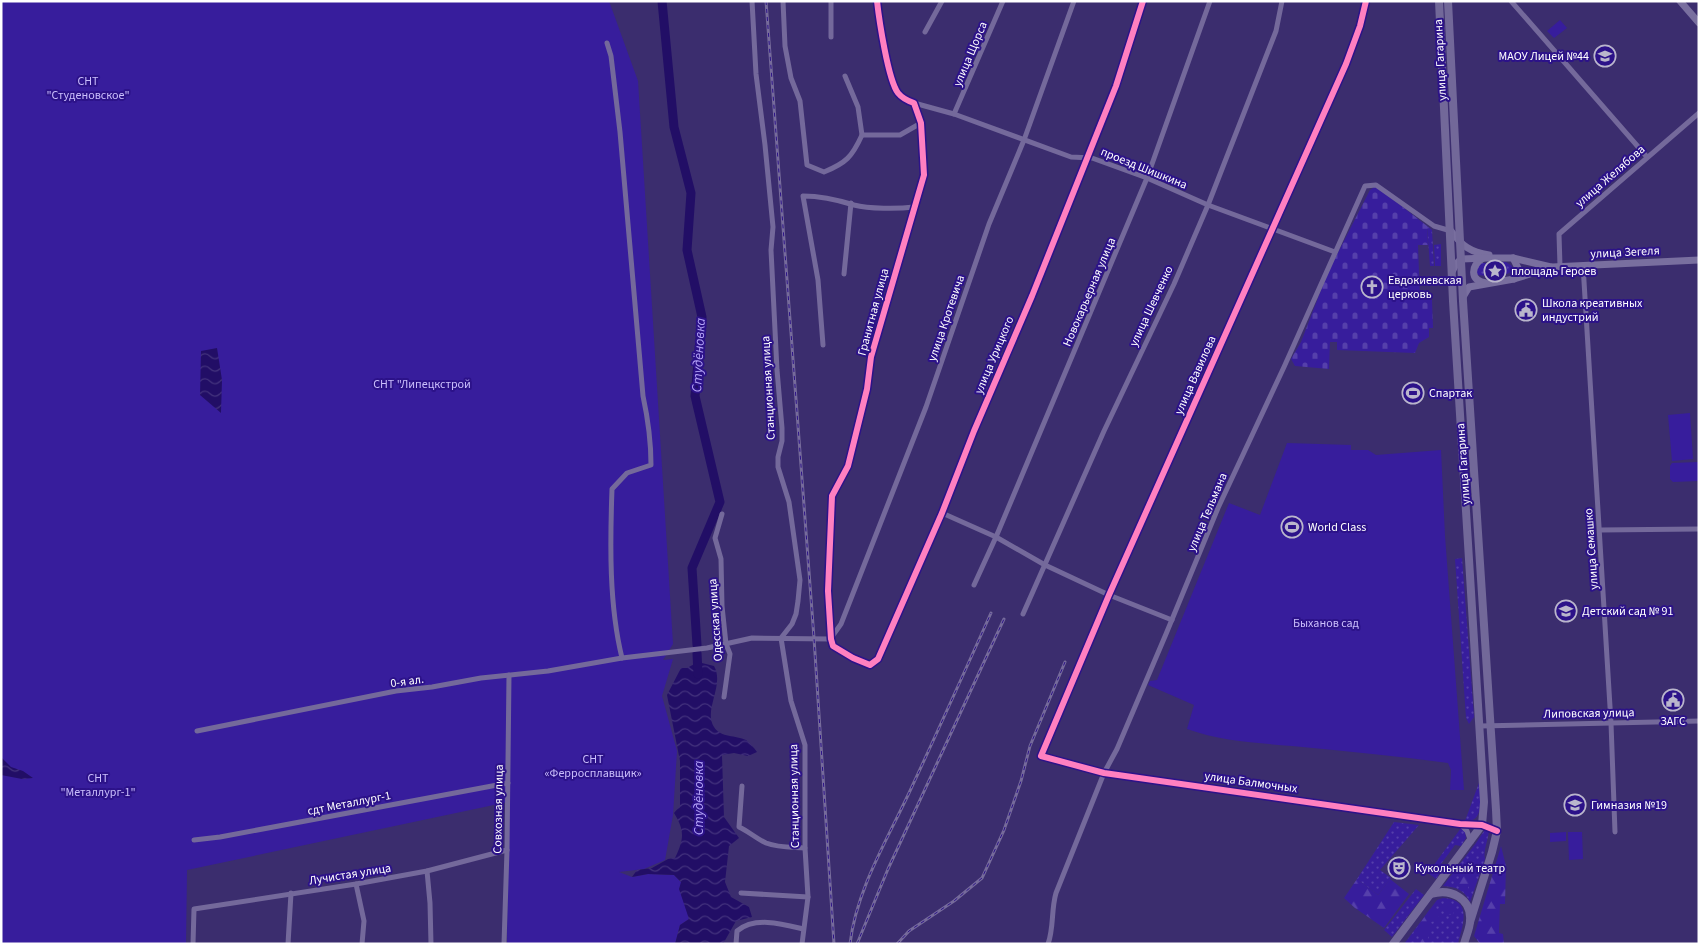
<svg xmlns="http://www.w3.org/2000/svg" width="1700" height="945" viewBox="0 0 1700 945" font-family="'Source Sans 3',sans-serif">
<defs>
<pattern id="grass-dots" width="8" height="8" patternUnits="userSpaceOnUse" patternTransform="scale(1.25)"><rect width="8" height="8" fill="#371d9c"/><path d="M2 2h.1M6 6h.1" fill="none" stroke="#553fab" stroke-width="1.8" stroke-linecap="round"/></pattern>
<pattern id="forest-firs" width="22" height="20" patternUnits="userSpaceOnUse" patternTransform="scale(1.25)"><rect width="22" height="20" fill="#371d9c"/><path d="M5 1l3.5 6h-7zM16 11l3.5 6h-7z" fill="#553fab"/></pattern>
<pattern id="cemetery-stones" width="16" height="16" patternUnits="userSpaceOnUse" patternTransform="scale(1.25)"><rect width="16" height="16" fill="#371d9c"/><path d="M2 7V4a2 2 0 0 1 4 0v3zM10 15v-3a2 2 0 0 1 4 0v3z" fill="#553fab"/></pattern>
<pattern id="water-waves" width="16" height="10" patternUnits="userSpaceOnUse" patternTransform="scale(1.25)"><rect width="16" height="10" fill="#220e66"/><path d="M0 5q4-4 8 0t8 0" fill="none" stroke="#43327d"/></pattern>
</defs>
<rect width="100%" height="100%" fill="#3b2d6e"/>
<g fill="url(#grass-dots)">
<path d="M 1427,226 L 1432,230 L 1434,266 L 1430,266 Z"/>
<path d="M 1441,244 L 1441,266 L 1435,266 L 1434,245 Z"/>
<path d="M 1506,262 L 1512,266 L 1511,272 L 1507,274 L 1491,276 L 1490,263 Z"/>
<path d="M 1481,263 L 1486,263 L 1487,276 L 1478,275 L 1476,272 L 1477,266 Z"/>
<path d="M 1462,558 L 1474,717 L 1469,724 L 1466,718 L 1455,559 Z"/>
<path d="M 1480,780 C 1480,793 1486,823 1465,821 Z"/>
<path d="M 1394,822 L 1419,825 L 1380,870 L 1391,878 L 1378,895 L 1357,879 Z"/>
<path d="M 1461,828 L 1465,832 L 1466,838 L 1461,846 L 1455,845 L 1438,868 L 1440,873 L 1436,879 L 1428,873 Z"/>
<path d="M 1486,828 L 1489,831 C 1488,840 1483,851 1485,859 L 1470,902 C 1464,890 1457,887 1443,886 L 1476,843 Z"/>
<path d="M 1416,889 L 1424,895 L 1392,937 L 1384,930 Z"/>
<path d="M 1443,898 C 1473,899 1463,925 1458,944 L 1404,944 L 1437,900 Z"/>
</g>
<g fill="url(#forest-firs)">
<path d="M 1501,846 L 1506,866 L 1505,904 L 1500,904 L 1499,933 L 1503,934 L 1504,944 L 1480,944 L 1474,936 Z"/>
<path d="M 1469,870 L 1476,878 L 1474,885 L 1468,886 L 1468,889 L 1464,891 L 1458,886 L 1459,884 L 1466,872 Z"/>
<path d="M 1357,879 L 1378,895 L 1390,879 L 1409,894 L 1384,928 L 1355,908 L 1344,898 Z"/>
<circle cx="1449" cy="909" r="6"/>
<path d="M 1430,909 L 1433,909 L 1435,914 L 1441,918 L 1440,919 L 1431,922 C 1430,927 1427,939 1428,944 L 1421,944 L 1416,929 Z"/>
</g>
<path fill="url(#cemetery-stones)" d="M 1376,186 L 1427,226 L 1428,245 L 1418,245 L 1420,300 L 1432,300 L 1433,328 L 1429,328 L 1429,337 L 1419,343 L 1415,353 L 1337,350 L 1337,342 L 1330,342 L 1329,369 L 1295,366 L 1291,359 L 1301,342 L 1328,272 L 1370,190 Z"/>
<g fill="#371d9c">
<path d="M 1,1 L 609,1 L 638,81 L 673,644 L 663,660 L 673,659 L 662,696 L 677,751 L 673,815 L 665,860 L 644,869 L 619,872 L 632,877 L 648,874 L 674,875 L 681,882 L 689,919 L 680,925 L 675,944 L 507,944 L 508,802 L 187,870 L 186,944 L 1,944 Z"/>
<path d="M 1560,20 L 1567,28 L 1554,38 L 1547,31 Z"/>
<path d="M 1690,413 L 1693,459 L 1672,461 L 1668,415 Z"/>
<path d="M 1287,443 L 1351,445 L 1351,450 L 1368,450 L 1376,455 L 1441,450 L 1445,536 L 1464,790 L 1450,790 L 1451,770 L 1448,763 C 1396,756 1344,751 1292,746 C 1257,743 1220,741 1187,729 L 1194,705 L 1148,685 L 1150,681 L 1157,680 L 1229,503 L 1260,515 Z"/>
<path d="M 1699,462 L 1699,481 L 1673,482 L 1670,479 L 1670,466 L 1672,463 Z"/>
<path d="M 1566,832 L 1566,841 L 1550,842 L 1550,833 Z"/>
<path d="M 1568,832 L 1582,832 L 1583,859 L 1569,860 Z"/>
</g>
<g fill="url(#water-waves)">
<path d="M 217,348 L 222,380 L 221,413 L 200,395 L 201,351 Z"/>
<path d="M 698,662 L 714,666 C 725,685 703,710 714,727 C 721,738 736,735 746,740 C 750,743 754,748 757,752 L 748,756 L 734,753 L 722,755 L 724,817 L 739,838 L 729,846 L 725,882 L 731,897 L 749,907 L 752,917 L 736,921 L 723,944 L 675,944 L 680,925 L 689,919 L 679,889 L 681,882 L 674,875 L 648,874 L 632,877 L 637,870 L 652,868 L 668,859 L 675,858 C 684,839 685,831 674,813 L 680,806 L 680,761 L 667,695 L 681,668 L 687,668 Z"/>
<path d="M 1,757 L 11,767 L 23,771 L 33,778 L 22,779 L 1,775 Z"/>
</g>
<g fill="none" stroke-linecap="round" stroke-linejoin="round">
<g stroke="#220e66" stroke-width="9">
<path d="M 662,1 L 674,127 L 691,193 L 687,250 L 702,317 L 695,396 L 720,502 L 692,568 L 697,645"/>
<path d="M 697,653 L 698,674"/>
</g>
<g stroke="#74699b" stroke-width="5">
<path d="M 752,1 L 756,74 L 765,145 L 773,227 L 771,250 L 777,370 L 782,428 L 782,441 L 778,457 L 778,467 L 789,502 L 800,580 L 798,601 L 796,614 L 792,624 L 781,638 L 791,701 L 805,745 L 805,848 L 808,897 L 802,944"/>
<path d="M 783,1 L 785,46 L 791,78 L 800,101 L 807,165 L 824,172 C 846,163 852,157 862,135 L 900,135 L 921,123"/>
<path d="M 831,1 L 831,37"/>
<path d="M 877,1 C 879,19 888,80 898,93 C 902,98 908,101 914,103 L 921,123 L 924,175 L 871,357 L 867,389 L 848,466 L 832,496 L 828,591 L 831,639 L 833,646 L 853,658 L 870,665 L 878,659 L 942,513 L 974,431 L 1032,296 L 1116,86 L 1143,1"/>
<path d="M 1366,1 L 1360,26 L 1346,64 L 1109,595 L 1041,756 L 1104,773 L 1460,824 L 1482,825 L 1497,831"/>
<path d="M 1511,1 L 1647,157"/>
<path d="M 925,32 L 942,1"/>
<path d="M 607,43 L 611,56 L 620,132 L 643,396 C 648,419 651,442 651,465 L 627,473 L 612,489 C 610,544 609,605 622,658"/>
<path d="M 845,76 L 858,107 L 862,135"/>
<path d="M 914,103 L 954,114 L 1071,157 L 1092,158 L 1147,178 L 1208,205 L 1335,252"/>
<path d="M 954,114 L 1003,1"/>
<path d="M 1583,265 L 1611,723 L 1615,832"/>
<path d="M 1560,266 L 1559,234 L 1699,113"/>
<path d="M 844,274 L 851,203"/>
<path d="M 823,345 L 818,280 L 803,196 C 820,196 838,200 854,205 C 869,209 898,209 914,207"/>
<path d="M 942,513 L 996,537 L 1045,565 L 1109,595 L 1172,620"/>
<path d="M 722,514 L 715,538 L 721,559 L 722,606 L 726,644 L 730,654 L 724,697"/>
<path d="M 1600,530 L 1699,529"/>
<path d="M 974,585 L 996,537 L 1147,178 L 1210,1"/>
<path d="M 1023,614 L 1104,431 L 1174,284 L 1208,205 L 1276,31 L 1282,1"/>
<path d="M 831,638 L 841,624 L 926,407 L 989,224 L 1024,140 L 1074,1"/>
<path d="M 1480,726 L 1699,721"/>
<path d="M 197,731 L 396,691 L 432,687 L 481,678 L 548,671 L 622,658 L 707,648 L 752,638 L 831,639"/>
<path d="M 742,786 L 739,827 C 748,831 757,839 766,843 C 779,848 792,847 805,848"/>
<path d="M 1460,824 L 1467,831 L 1471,842"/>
<path d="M 194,840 L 220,837 L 508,783"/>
<path d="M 427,871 L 430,903 L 431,944"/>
<path d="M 356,884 L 364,921 L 362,944"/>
<path d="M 741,893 L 808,897"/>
<path d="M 193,944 L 194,909 L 356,884 L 427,871 L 507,850"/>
<path d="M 288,944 L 291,893"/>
<path d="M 504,944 L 507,850 L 509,675"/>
<path d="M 736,944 L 737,931 C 755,916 783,924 803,929"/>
<path d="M 1048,944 C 1054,928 1051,910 1056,893 L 1104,773 L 1117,749 L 1166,634 L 1218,508 L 1284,367 L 1365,186 L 1376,185 L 1434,226 L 1451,231"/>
</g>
<g stroke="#796f9f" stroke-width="7">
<path d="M 1680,1 L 1699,23"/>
<path d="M 1451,231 C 1462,246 1470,252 1489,255"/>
<path d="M 1483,258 C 1471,266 1469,280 1486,283"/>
<path d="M 1513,258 L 1518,268 L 1514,279"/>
<path d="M 1452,272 L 1456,264 L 1461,259 L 1488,258 L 1513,258 L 1551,267"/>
<path d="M 1463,297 L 1469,287 L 1514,279 L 1552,267 L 1699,260"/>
</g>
<g stroke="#726899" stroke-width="8">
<path d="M 1448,1 L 1463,301 L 1496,810 L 1497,831 L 1492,852 L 1470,922"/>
<path d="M 1431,894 C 1450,888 1472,898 1470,921 C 1470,928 1466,936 1464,944"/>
<path d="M 1393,944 L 1482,825 L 1484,802 L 1453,301 L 1439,1"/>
</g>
<g stroke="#766b9b" stroke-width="3">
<g id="rail">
<path d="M 766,1 L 814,638 L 834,944"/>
<path d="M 850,944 C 856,891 887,840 909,793 C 937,733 964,673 991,613"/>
<path d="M 857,944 L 888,869 L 1004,619"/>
<path d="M 897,944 L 909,931 L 954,901 L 982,878 L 1004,830 L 1021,781 L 1030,746 L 1065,662"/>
</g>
</g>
<use href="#rail" stroke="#2c1289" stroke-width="1" stroke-dasharray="4" stroke-linecap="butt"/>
<g stroke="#2c1289" stroke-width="9">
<g id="cycleway">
<path d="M 877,1 C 879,19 888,80 898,93 C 902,98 908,101 914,103 L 921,123 L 924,175 L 871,357 L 867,389 L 848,466 L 832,496 L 828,591 L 831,639 L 833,646 L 853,658 L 870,665 L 878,659 L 942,513 L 974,431 L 1032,296 L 1116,86 L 1143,1"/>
<path d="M 1366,1 L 1360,26 L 1346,64 L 1109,595 L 1041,756 L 1104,773 L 1460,824 L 1482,825 L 1497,831"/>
</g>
</g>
<use href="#cycleway" stroke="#ff80c0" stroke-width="6"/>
</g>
<defs>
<g id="school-ring" transform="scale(1.125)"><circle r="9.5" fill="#2c1289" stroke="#bab6cc" stroke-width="1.5"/><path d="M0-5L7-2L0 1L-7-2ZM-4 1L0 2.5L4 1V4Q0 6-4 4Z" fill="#bab6cc"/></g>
<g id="sight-ring" transform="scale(1.125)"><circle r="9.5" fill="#2c1289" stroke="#bab6cc" stroke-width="1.5"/><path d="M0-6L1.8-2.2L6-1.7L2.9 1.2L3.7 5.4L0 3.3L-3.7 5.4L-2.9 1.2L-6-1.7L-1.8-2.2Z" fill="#bab6cc"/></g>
<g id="church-ring" transform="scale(1.125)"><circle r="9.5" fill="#2c1289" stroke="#bab6cc" stroke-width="1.5"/><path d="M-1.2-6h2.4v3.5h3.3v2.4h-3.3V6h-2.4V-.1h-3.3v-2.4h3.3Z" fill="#bab6cc"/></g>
<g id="civic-ring" transform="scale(1.125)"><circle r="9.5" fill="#2c1289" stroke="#bab6cc" stroke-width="1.5"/><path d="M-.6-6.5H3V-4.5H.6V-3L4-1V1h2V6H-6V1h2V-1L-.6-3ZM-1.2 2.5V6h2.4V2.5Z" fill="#bab6cc"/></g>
<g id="stadium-ring" transform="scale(1.125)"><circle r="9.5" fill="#2c1289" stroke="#bab6cc" stroke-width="1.5"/><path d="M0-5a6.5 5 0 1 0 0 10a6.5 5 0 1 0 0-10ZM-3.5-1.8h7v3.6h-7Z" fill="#bab6cc"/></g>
<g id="theatre-ring" transform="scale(1.125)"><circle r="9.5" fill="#2c1289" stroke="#bab6cc" stroke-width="1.5"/><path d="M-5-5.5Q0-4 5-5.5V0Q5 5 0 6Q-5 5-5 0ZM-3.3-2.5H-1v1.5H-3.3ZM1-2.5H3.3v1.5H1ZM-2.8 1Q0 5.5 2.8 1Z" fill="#bab6cc"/></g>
</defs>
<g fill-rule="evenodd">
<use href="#school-ring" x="1605" y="56"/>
<use href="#sight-ring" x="1495" y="271"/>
<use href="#church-ring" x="1372" y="287"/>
<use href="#civic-ring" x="1526" y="310"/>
<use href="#stadium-ring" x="1413" y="393"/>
<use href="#stadium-ring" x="1292" y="527"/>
<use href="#school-ring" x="1566" y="611"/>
<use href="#civic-ring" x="1673" y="700"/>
<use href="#school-ring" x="1575" y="805"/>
<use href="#theatre-ring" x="1399" y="868"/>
</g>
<g text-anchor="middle" stroke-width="4" stroke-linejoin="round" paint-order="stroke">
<g font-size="12" fill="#fff" stroke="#2c1289">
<text transform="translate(970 54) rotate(-67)" y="4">улица Щорса</text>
<text transform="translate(1440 60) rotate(-93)" y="4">улица Гагарина</text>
<text transform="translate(1144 168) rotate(22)" y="4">проезд Шишкина</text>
<text transform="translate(1610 176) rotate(-41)" y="4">улица Желябова</text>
<text transform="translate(1625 252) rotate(-3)" y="4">улица Зегеля</text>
<text transform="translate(1089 292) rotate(-67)" y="4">Новокарьерная улица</text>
<text transform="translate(1151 306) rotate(-65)" y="4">улица Шевченко</text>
<text transform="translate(873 312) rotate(-75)" y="4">Гранитная улица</text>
<text transform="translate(946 318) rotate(-71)" y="4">улица Кротевича</text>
<text transform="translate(994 355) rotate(-67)" y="4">улица Урицкого</text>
<text transform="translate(1195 375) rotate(-66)" y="4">улица Вавилова</text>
<text transform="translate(768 388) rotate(-93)" y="4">Станционная улица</text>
<text transform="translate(1463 464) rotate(-94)" y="4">улица Гагарина</text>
<text transform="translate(1207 512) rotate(-67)" y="4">улица Тельмана</text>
<text transform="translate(1591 549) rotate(-94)" y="4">улица Семашко</text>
<text transform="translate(715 620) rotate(-94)" y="4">Одесская улица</text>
<text transform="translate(407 681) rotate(-8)" y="4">0-я ал.</text>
<text transform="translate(1589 713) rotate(-1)" y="4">Липовская улица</text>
<text transform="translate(1251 782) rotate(8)" y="4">улица Балмочных</text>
<text transform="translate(794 796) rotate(-91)" y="4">Станционная улица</text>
<text transform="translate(349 803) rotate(-11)" y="4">сдт Металлург-1</text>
<text transform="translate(498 809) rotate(-89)" y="4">Совхозная улица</text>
<text transform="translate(350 874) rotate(-9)" y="4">Лучистая улица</text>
</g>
<g font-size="12" fill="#fff" stroke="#2c1289" text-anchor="start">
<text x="1589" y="60" text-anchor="end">МАОУ Лицей №44</text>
<text x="1511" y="275">площадь Героев</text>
<text x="1388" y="284">Евдокиевская<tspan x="1388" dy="14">церковь</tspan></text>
<text x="1542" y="307">Школа креативных<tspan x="1542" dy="14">индустрий</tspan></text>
<text x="1429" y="397">Спартак</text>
<text x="1308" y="531">World Class</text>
<text x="1582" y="615">Детский сад № 91</text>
<text x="1673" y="725" text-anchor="middle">ЗАГС</text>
<text x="1591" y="809">Гимназия №19</text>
<text x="1415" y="872">Кукольный театр</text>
</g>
<g font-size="12" fill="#cabefc" stroke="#2c1289">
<text x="88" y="85">СНТ<tspan x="88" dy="14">"Студеновское"</tspan></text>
<text x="422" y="388">СНТ "Липецкстрой</text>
<text x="1326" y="627">Быханов сад</text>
<text x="593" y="763">СНТ<tspan x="593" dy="14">«Ферросплавщик»</tspan></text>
<text x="98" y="782">СНТ<tspan x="98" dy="14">"Металлург-1"</tspan></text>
</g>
<g font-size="14" font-style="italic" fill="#b4a3f8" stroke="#2c1289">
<text transform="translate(698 355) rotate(-87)" y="5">Студёновка</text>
<text transform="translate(698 798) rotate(-90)" y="5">Студёновка</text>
</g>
</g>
<rect width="1700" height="945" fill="none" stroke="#ffffff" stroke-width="5"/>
</svg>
